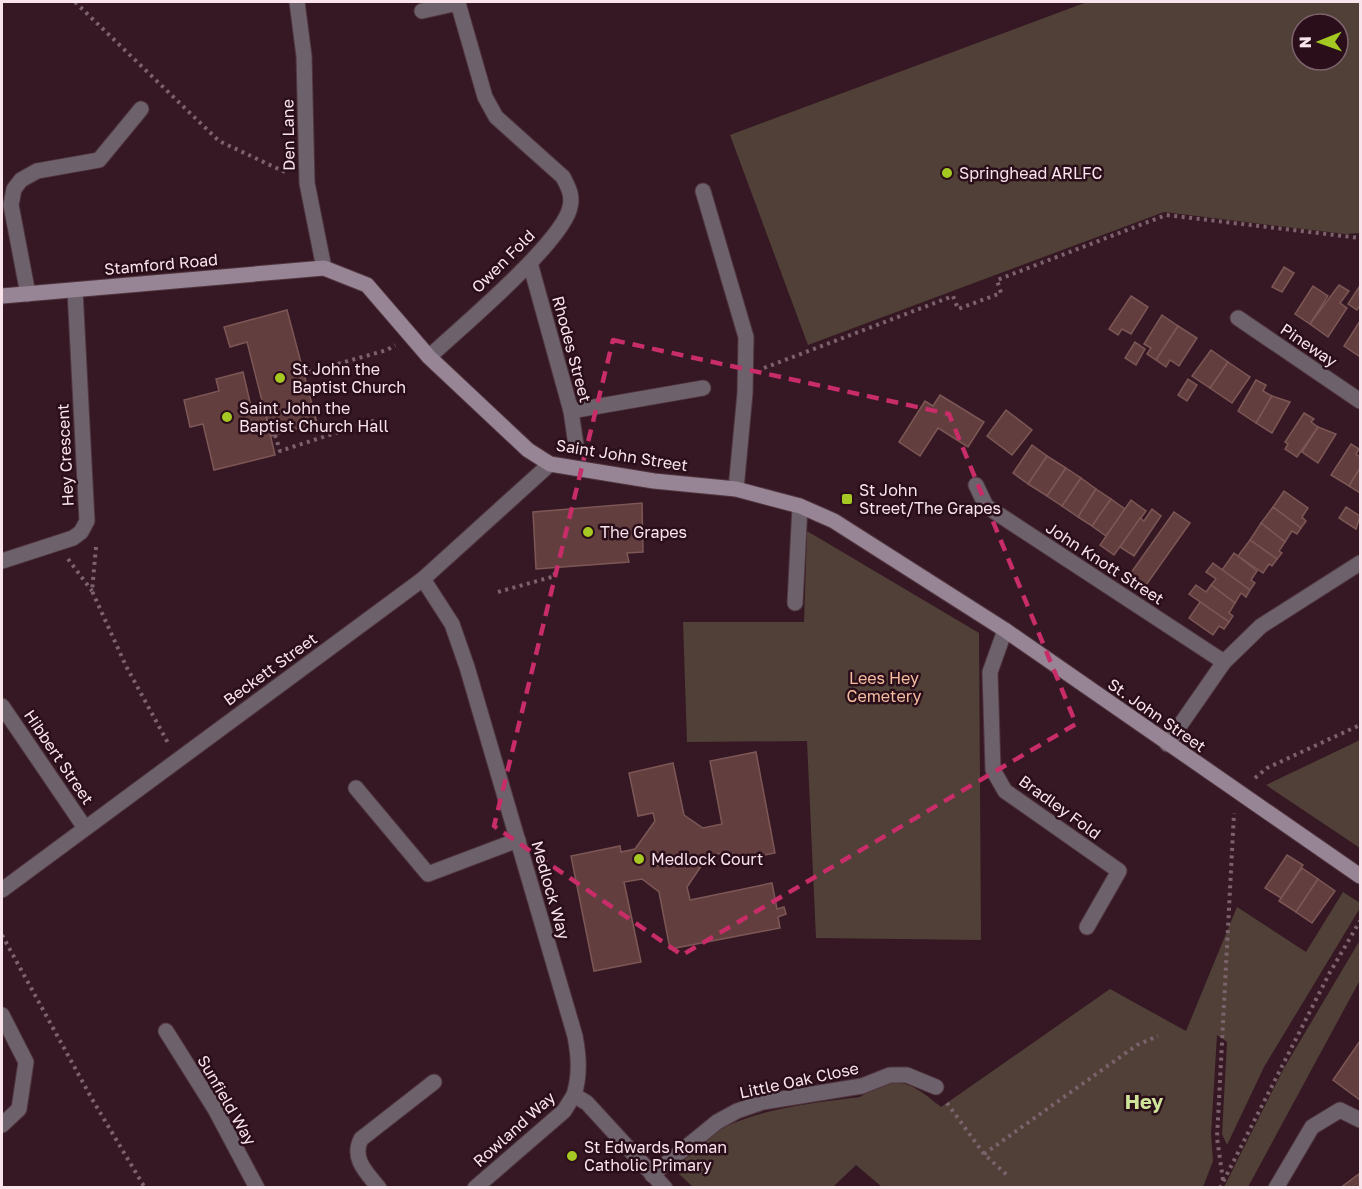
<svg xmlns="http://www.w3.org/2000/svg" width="1362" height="1189" viewBox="0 0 1362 1189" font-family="'Golos Text',sans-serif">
<rect width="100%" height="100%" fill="#351823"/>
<g fill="#514037" fill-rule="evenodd">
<path d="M 1087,2 L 1360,2 L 1360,233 L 1345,234 L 1164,212 L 808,345 L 730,135 ZM 1302,24 L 1338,24 L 1338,60 L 1302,60 Z"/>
<path d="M 807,531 L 979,633 L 981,940 L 816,938 L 807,741 L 687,742 L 683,622 L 804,622 Z"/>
<path d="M 1360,740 L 1360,848 L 1266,785 Z"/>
<path d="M 1343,892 L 1360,903 L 1360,908 L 1264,1067 L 1227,1145 L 1222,1134 L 1227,1042 L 1217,1035 L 1211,1134 L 1213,1161 L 1203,1187 L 882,1187 L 856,1165 L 833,1187 L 694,1188 L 678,1173 C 699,1113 805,1104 860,1097 C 897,1072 910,1082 941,1107 L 1110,989 L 1186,1031 L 1237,907 L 1306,952 Z"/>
<path d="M 1360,940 L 1360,980 L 1248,1187 L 1224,1187 L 1284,1068 Z"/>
</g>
<g fill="#623f3e" stroke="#7c5756" stroke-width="1.5">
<path d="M 1284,267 L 1294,273 L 1282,292 L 1272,287 Z"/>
<path d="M 1339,285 L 1349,291 L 1340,303 L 1347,308 L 1328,337 L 1310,324 Z"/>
<path d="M 1313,286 L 1328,296 L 1310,324 L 1295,314 Z"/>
<path d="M 1359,287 L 1360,305 L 1357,310 L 1348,304 Z"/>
<path d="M 1131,296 L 1148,307 L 1131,334 L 1122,329 L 1118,335 L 1109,329 Z"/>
<path d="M 287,310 L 317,423 L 271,436 L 247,342 L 230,347 L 224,327 Z"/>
<path d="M 1162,315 L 1178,326 L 1156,360 L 1147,354 L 1151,348 L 1144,344 Z"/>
<path d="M 1360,321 L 1360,353 L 1359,356 L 1344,346 Z"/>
<path d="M 1178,326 L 1197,338 L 1179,366 L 1170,360 L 1166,367 L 1156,360 Z"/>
<path d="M 1135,342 L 1145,349 L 1136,365 L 1125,358 Z"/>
<path d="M 1211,350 L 1228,362 L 1210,388 L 1192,376 Z"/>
<path d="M 1228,362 L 1250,377 L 1232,403 L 1210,388 Z"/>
<path d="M 243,372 L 252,411 L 264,408 L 275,455 L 214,470 L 203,424 L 190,427 L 184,400 L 219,391 L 216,379 Z"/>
<path d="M 1188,379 L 1197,385 L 1187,401 L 1178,395 Z"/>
<path d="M 1256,380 L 1266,385 L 1263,391 L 1272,396 L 1256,423 L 1238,411 Z"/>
<path d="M 940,395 L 984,422 L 968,447 L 938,428 L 920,456 L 899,442 L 925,401 L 933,406 Z"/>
<path d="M 1272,396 L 1290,402 L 1272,433 L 1256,423 Z"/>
<path d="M 1006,410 L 1032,430 L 1012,455 L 987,436 Z"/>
<path d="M 1304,413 L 1314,419 L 1311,422 L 1318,427 L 1297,457 L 1285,449 L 1288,444 L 1285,442 Z"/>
<path d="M 1318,427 L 1336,434 L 1318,463 L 1302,452 Z"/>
<path d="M 1351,444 L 1359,449 L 1356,454 L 1360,457 L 1360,468 L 1349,486 L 1331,475 Z"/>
<path d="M 1032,445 L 1047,456 L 1028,484 L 1013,473 Z"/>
<path d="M 1047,456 L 1066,468 L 1047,496 L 1028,484 Z"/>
<path d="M 1066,468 L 1081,478 L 1062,506 L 1047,496 Z"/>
<path d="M 1360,468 L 1360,493 L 1349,486 Z"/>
<path d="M 1081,478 L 1096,489 L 1078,517 L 1062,506 Z"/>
<path d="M 1096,489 L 1111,499 L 1092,526 L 1078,517 Z"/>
<path d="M 1284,491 L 1308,508 L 1302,517 L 1306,521 L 1301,528 L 1273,507 Z"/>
<path d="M 1111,499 L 1125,509 L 1106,536 L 1092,526 Z"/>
<path d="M 1131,500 L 1146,511 L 1114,555 L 1100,545 Z"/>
<path d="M 642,503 L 643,552 L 627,553 L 629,562 L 536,569 L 533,512 Z"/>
<path d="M 1273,507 L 1301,528 L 1297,534 L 1292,531 L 1285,542 L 1261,523 Z"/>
<path d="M 1346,507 L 1360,516 L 1356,529 L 1339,518 Z"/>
<path d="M 1152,509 L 1161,516 L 1134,556 L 1120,547 L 1140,518 L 1144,521 Z"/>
<path d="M 1174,512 L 1190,523 L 1144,588 L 1128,577 Z"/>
<path d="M 1261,523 L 1285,542 L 1279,551 L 1282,553 L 1277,559 L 1250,540 Z"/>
<path d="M 1250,540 L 1277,559 L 1272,566 L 1269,564 L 1263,573 L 1238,556 Z"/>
<path d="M 1234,553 L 1257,571 L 1251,580 L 1255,583 L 1250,590 L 1222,570 Z"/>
<path d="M 1213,563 L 1250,590 L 1246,597 L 1241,593 L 1235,603 L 1211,585 L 1216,579 L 1206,572 Z"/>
<path d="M 1196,585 L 1206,592 L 1211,585 L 1235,603 L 1229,613 L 1233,616 L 1229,622 L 1189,594 Z"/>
<path d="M 1200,602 L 1229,622 L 1224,629 L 1219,626 L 1213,635 L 1189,618 Z"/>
<path d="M 756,752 L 775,853 L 729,862 L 727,852 L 708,856 L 687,887 L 690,900 L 772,883 L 777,909 L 784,907 L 786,914 L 778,917 L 780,928 L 670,949 L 659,892 L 642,879 L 624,882 L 641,962 L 594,971 L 571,856 L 620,846 L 621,852 L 635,849 L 655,821 L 653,813 L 638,816 L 629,773 L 673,763 L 684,815 L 703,828 L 722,824 L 710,761 Z"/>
<path d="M 1287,855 L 1303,865 L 1281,898 L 1265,888 Z"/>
<path d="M 1302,868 L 1318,879 L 1296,912 L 1279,901 Z"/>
<path d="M 1318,879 L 1335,891 L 1312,923 L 1296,912 Z"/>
<path d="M 1360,1041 L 1360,1100 L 1333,1080 Z"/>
<path d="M 1359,1174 L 1360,1188 L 1340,1188 Z"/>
</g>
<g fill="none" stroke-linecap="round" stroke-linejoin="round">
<g stroke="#50353f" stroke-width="17">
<g id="lane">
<path d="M 422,11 L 458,3 L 485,97 L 496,117 L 563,177"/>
<path d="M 703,191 L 746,337 L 745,393 L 736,489"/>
<path d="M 379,1188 C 367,1173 351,1159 361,1139 L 434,1082"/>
<path d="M 1276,1188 L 1312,1127 L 1340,1110 L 1360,1120"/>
</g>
</g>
<g stroke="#50353f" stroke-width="17">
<g id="street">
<path d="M 297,2 L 304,56 L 307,183 L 324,268"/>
<path d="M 530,263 L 571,411 L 576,445"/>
<path d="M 28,294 L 11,205 L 14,189 L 21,180 L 37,171 L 99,160 L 141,109"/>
<path d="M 1238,318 L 1360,401"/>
<path d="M 429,357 C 460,328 563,242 570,207 C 573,195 568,187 563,177"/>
<path d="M 571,411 L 703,388"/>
<path d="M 976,485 L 986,506 L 1224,662"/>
<path d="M 2,561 L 73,538 L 81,532 L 87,521 L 75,290"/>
<path d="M 423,579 L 452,624 L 467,667 L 575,1036 C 579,1057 580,1075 574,1095 L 587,1103 L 665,1188"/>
<path d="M 795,603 L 800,506"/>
<path d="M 1005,630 L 990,672 L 993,770 L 1005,791 L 1119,871 L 1087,927"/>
<path d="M 2,706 L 85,828"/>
<path d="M 1167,744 L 1224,662 L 1261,626 L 1360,563"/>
<path d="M 356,788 L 428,874 L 518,840"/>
<path d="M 2,890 L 423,579 L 550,464"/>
<path d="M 2,1015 L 26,1062 L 19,1109 L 2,1125"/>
<path d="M 166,1031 L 215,1109 L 257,1188"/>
<path d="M 652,1175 L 717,1122 L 737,1111 L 763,1102 L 862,1086 L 890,1075 L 907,1075 L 936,1087"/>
<path d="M 475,1188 L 564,1111 L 574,1095"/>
</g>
</g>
<g stroke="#50353f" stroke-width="17">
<path id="secondary" d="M 2,296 L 324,268 L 367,285 L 429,357 L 528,450 L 550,464 L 654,481 L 736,489 L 800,506 L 834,521 L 1005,630 L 1360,876"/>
</g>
<g stroke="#7c626c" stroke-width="4" stroke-dasharray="3 4.5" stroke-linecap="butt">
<path d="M 75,2 L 219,141 L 287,173"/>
<path d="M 764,368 L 953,296 L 958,309 L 1001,293 L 997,280 L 1166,215 L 1360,238"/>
<path d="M 309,372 L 387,350 L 395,345"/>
<path d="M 275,435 L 280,451 L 376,420"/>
<path d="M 96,547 L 92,591 L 126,666 L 168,743"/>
<path d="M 68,559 L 92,591"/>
<path d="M 498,592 L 555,576 L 554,569"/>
<path d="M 1255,778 L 1267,768 L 1360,725"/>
<path d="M 2,935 L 92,1099 L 145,1188"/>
<path d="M 947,1103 L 984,1154 L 1008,1176"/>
<path d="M 984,1154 L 1137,1045 L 1158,1036"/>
<path d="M 1223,1180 L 1217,1138 L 1234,813"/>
<path d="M 1220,1188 L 1329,974 L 1360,921"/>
</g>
<use href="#lane" stroke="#6d616b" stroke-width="15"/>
<use href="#street" stroke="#6d616b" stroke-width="15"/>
<use href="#secondary" stroke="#978494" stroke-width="15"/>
</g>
<path fill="none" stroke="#c82c69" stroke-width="4.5" stroke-dasharray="12 8" stroke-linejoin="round" d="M 613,340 L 949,414 L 1076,724 L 682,955 L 494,826 Z"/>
<g fill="#a5c822" stroke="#2a0e1a" stroke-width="2">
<circle cx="947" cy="173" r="6"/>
<circle cx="280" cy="378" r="6"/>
<circle cx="227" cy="417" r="6"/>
<rect x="841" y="493" width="12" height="12" rx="3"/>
<circle cx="588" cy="532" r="6"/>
<circle cx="639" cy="859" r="6"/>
<circle cx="572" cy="1156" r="6"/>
</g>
<g text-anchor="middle" stroke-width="5" stroke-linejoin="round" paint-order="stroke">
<g font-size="16" fill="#f9e4eb" stroke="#2a0e1a">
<text transform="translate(288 135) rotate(-91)" y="6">Den Lane</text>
<text transform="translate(503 261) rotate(-45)" y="6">Owen Fold</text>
<text transform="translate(161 264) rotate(-5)" y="6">Stamford Road</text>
<text transform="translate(1309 345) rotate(34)" y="6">Pineway</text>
<text transform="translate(572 349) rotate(75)" y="6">Rhodes Street</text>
<text transform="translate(65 455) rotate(-93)" y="6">Hey Crescent</text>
<text transform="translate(622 455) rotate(9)" y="6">Saint John Street</text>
<text transform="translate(1105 563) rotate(33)" y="6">John Knott Street</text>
<text transform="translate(270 669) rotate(-36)" y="6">Beckett Street</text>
<text transform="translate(1157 715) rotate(35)" y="6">St. John Street</text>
<text transform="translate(59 757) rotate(56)" y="6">Hibbert Street</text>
<text transform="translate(1060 807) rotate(36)" y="6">Bradley Fold</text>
<text transform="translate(551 890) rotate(74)" y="6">Medlock Way</text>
<text transform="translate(799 1080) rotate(-12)" y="6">Little Oak Close</text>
<text transform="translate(227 1100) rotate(60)" y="6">Sunfield Way</text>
<text transform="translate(514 1129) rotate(-42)" y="6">Rowland Way</text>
</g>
<g font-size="16" fill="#f9e4eb" stroke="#2a0e1a" text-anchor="start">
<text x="959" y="179">Springhead ARLFC</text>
<text x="292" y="375">St John the<tspan x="292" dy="18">Baptist Church</tspan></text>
<text x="239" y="414">Saint John the<tspan x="239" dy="18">Baptist Church Hall</tspan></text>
<text x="859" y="496">St John<tspan x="859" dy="18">Street/The Grapes</tspan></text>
<text x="600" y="538">The Grapes</text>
<text x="651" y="865">Medlock Court</text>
<text x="584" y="1153">St Edwards Roman<tspan x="584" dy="18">Catholic Primary</tspan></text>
</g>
<g font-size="16" fill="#f7bda1" stroke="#2a0e1a">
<text x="884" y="684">Lees Hey<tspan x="884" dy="18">Cemetery</tspan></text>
</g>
<g font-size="20" font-weight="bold" fill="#cee499" stroke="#2a0e1a">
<text x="1144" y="1109">Hey</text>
</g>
</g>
<rect width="1362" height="1189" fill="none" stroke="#f9e4eb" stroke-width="6"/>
<g transform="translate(1320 42) rotate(269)"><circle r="28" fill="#2a0e1a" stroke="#7d646e" stroke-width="1.5"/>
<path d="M0-4.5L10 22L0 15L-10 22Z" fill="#a5c822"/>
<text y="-9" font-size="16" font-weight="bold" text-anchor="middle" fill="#f9e4eb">N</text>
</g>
</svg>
